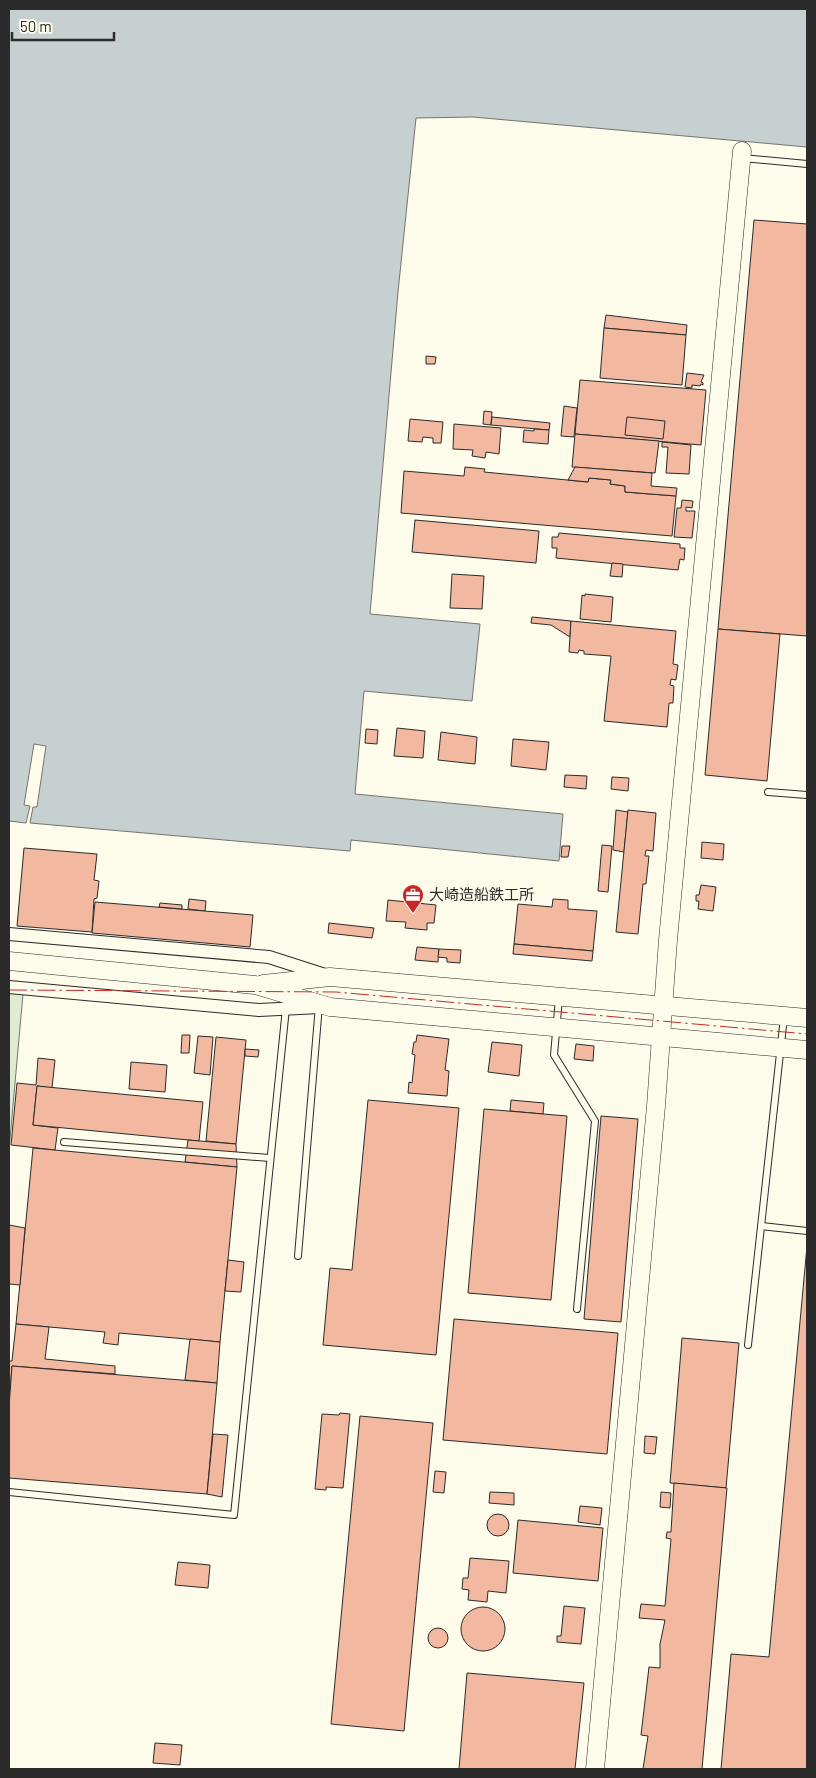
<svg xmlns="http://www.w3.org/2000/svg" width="816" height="1778" viewBox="0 0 816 1778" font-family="Barlow,'Noto Sans JP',sans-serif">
<rect width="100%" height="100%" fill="#fdfbea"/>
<path fill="#deebd1" stroke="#74746e" d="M 9,993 L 23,994 L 9,1150 Z"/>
<path fill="#c7d0d0" stroke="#74746e" d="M 9,9 L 807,9 L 807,147 L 473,117 L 416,118 L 398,292 L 370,614 L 480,624 L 472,701 L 364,691 L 355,794 L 563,814 L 559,861 L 351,840 L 350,851 L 30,823 L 33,807 L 37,807 L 46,746 L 34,744 L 24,805 L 30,806 L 26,823 L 9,821 Z"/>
<g fill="#f2b8a0" stroke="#2b2b2b">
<path d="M 754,220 L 807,224 L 807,636 L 718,629 Z"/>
<path d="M 606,315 L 687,325 L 686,335 L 604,328 Z"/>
<path d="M 604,328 L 686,335 L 682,385 L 600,378 Z"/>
<path d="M 426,356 L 436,357 L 435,364 L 426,364 Z"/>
<path d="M 687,373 L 704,375 L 701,382 L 703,383 L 703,385 L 701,384 L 700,386 L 692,385 L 692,388 L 685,387 Z"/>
<path d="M 580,380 L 706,390 L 701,445 L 575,434 Z"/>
<path d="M 564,406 L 577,408 L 574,437 L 561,436 Z"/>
<path d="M 484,411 L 492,412 L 491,425 L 483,424 Z"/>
<path d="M 492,417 L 550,423 L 549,430 L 491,425 Z"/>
<path d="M 627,417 L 665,421 L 663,439 L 625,435 Z"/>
<path d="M 410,419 L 443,422 L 441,443 L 433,443 L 433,438 L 423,437 L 422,442 L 408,441 Z"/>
<path d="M 454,424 L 501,428 L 499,454 L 486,452 L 485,458 L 472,456 L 473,450 L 453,449 Z"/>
<path d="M 534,429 L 549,430 L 548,444 L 523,442 L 524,430 L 534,431 Z"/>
<path d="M 575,434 L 659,441 L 655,473 L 572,467 Z"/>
<path d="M 662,442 L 691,445 L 689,474 L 666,473 L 668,447 L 662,447 Z"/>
<path d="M 465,467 L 485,469 L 484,472 L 588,482 L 589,478 L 611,480 L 610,484 L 625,486 L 625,492 L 676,496 L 672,536 L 401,513 L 404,471 L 464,476 Z"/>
<path d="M 575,467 L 652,473 L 651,486 L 677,488 L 676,496 L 625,492 L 625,486 L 610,484 L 611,480 L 589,478 L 588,482 L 568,480 Z"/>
<path d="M 682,500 L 693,501 L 692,508 L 686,507 L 686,511 L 695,511 L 692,538 L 674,537 L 677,508 L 681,508 Z"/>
<path d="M 415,520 L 539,531 L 536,563 L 412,552 Z"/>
<path d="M 559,533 L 680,544 L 680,548 L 685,548 L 684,560 L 680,559 L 678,570 L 556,558 L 557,548 L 552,548 L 552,537 L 558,537 Z"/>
<path d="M 612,563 L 623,564 L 622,577 L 610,576 Z"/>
<path d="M 452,574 L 484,576 L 482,609 L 450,608 Z"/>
<path d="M 585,594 L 613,597 L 611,622 L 580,619 L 582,595 L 585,596 Z"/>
<path d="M 532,617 L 571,621 L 570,637 L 551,625 L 531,623 Z"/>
<path d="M 571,621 L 676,631 L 673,664 L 678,665 L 676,680 L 671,679 L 670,685 L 674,686 L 673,703 L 669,703 L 667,727 L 604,721 L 611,656 L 584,654 L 584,651 L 579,650 L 578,653 L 569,652 Z"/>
<path d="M 718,629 L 780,634 L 767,781 L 705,775 Z"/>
<path d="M 397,728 L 425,731 L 423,758 L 394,756 Z"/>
<path d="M 366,729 L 378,730 L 377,744 L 365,743 Z"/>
<path d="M 441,732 L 477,737 L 475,764 L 438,760 Z"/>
<path d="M 513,739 L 549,742 L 546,770 L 511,766 Z"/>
<path d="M 565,775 L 587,776 L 586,789 L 564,787 Z"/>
<path d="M 612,777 L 629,778 L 628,791 L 611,789 Z"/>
<path d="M 616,810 L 628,812 L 624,852 L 613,850 Z"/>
<path d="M 628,810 L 656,813 L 653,851 L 646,850 L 645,856 L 649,856 L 646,884 L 643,884 L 638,934 L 616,932 Z"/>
<path d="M 702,842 L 724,844 L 723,860 L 701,858 Z"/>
<path d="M 602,845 L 612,846 L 608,892 L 598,891 Z"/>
<path d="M 562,846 L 570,846 L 568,857 L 561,857 Z"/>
<path d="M 24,848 L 97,854 L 94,880 L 99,881 L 97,898 L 94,899 L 92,932 L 17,926 Z"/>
<path d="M 701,885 L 716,887 L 713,911 L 698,909 L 699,901 L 696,901 L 696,895 L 699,895 Z"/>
<path d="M 189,899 L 206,901 L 205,911 L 188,909 Z"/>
<path d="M 553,899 L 568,900 L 568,909 L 597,911 L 593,951 L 514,944 L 518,904 L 552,907 Z"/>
<path d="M 388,900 L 436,905 L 434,923 L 427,923 L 427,930 L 405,928 L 406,922 L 386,921 Z"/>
<path d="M 95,902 L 253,915 L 250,947 L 92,933 Z"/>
<path d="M 160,903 L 182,905 L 182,909 L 159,907 Z"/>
<path d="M 329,923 L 374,928 L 372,938 L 328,933 Z"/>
<path d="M 514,944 L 593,951 L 592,961 L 513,954 Z"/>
<path d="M 417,947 L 439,949 L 438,962 L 415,960 Z"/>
<path d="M 439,949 L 461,950 L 460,963 L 447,962 L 447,958 L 438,957 Z"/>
<path d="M 182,1035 L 190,1035 L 189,1053 L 181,1053 Z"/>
<path d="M 417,1035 L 449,1039 L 445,1070 L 449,1071 L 447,1096 L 408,1093 L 409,1082 L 412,1083 L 415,1055 L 412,1054 L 414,1042 L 416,1042 Z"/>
<path d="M 198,1036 L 213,1037 L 210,1075 L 194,1073 Z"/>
<path d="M 216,1037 L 246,1040 L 236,1144 L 206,1141 Z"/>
<path d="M 492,1042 L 522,1045 L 519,1076 L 488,1072 Z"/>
<path d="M 576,1044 L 594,1046 L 593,1061 L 574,1059 Z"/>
<path d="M 245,1049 L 259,1050 L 258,1057 L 245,1056 Z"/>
<path d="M 38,1058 L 55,1060 L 52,1088 L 37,1086 L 33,1125 L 58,1128 L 55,1150 L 11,1145 L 17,1083 L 36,1085 Z"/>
<path d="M 131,1062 L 167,1065 L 165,1092 L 129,1089 Z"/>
<path d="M 37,1086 L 203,1102 L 199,1141 L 33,1125 Z"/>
<path d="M 368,1100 L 459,1108 L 436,1355 L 323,1345 L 330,1268 L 352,1270 Z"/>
<path d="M 511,1100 L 544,1103 L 543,1114 L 510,1111 Z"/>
<path d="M 484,1109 L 567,1116 L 551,1300 L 468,1293 Z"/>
<path d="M 601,1116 L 638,1119 L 621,1322 L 584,1319 Z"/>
<path d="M 188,1140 L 236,1144 L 237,1167 L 185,1162 Z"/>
<path d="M 33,1148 L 237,1167 L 220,1342 L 119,1333 L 118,1345 L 103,1343 L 105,1332 L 16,1324 Z"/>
<path d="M 9,1225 L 25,1228 L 20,1285 L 9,1284 Z"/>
<path d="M 807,1246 L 807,1769 L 721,1769 L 731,1654 L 769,1657 Z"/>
<path d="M 228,1260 L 244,1262 L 241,1292 L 225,1291 Z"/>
<path d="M 454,1319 L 618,1333 L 607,1454 L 443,1440 Z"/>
<path d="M 16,1324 L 49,1327 L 45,1359 L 115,1366 L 115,1374 L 12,1366 L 9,1407 L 9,1361 L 12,1361 Z"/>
<path d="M 682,1338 L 739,1343 L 726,1488 L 670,1483 Z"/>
<path d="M 190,1339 L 220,1342 L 217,1383 L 185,1380 Z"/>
<path d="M 12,1366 L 217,1383 L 207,1494 L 9,1478 L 9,1407 Z"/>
<path d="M 340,1413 L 350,1414 L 343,1488 L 326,1487 L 326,1490 L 315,1489 L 322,1414 L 339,1415 Z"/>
<path d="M 360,1416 L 433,1423 L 404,1731 L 331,1724 Z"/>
<path d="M 213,1434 L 228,1435 L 222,1497 L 207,1494 Z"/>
<path d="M 645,1436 L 657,1437 L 655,1454 L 644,1453 Z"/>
<path d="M 435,1471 L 446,1472 L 444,1493 L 433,1492 Z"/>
<path d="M 674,1483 L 727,1488 L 702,1769 L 643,1769 L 648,1736 L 641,1735 L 649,1667 L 660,1668 L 660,1644 L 665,1620 L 639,1618 L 641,1604 L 665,1606 L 671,1539 L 666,1538 L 667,1532 L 671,1532 Z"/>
<path d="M 490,1492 L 514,1493 L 514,1505 L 489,1503 Z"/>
<path d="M 661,1492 L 671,1493 L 670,1508 L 660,1507 Z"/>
<path d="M 580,1506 L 602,1508 L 600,1525 L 578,1522 Z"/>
<circle cx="498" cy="1525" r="11"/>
<path d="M 518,1520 L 603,1528 L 598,1581 L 513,1573 Z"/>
<path d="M 470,1558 L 509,1561 L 506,1593 L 488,1591 L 487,1602 L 468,1600 L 469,1590 L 462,1589 L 463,1578 L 468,1578 Z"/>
<path d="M 178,1562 L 210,1565 L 208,1588 L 175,1585 Z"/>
<path d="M 564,1606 L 585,1608 L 581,1644 L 557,1642 L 557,1636 L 561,1636 Z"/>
<circle cx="483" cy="1629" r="22"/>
<circle cx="438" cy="1638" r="10"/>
<path d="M 467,1673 L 584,1683 L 575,1769 L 459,1769 Z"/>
<path d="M 155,1743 L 182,1745 L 180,1765 L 153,1763 Z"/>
</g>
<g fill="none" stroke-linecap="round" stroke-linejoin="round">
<g stroke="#2b2b2b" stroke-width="8">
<g id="lane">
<path d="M 742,158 L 807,164"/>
<path d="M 768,792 L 807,795"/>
<path d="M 559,998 L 554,1055 L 595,1121 L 577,1309"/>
<path d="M 64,1142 L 270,1158"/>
<path d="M 761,1226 L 807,1231"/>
<path d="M 298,1256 L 319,1005"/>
<path d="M 748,1345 L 784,1017"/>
<path d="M 9,1492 L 234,1515 L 286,1008"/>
</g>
</g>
<g stroke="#2b2b2b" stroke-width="14">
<g id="street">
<path d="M 9,934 L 269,957 L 325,975"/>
<path d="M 9,987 L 259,1010 L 320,1007"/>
</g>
</g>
<g stroke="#2b2b2b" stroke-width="19">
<g id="secondary">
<path d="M 9,961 L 255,985 L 330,1007 L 807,1050"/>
<path d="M 263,984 L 330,977 L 807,1018"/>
<path d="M 595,1769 L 656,1106 L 668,940 L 742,151"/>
</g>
</g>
<use href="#lane" stroke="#fdfbea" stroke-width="6"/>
<use href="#street" stroke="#fdfbea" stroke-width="12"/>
<use href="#secondary" stroke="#fdfbea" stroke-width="18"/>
<path stroke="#c62828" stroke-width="1" stroke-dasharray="18 4 2.5 4" stroke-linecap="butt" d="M 9,990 L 336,992 L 807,1034"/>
</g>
<defs>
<g id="office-pin" transform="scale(1.125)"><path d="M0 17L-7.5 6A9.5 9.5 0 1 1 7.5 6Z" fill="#c62828" stroke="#fdfbea"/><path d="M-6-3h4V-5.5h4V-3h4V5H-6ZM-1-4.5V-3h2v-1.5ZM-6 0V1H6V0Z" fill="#fff"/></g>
</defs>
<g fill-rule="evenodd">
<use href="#office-pin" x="413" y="895"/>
</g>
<g text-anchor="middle" stroke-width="4" stroke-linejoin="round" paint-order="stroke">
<g font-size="15" fill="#2b2b2b" stroke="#fdfbea" text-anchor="start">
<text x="429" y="900">大崎造船鉄工所</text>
</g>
</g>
<rect width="816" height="1778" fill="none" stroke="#2b2b2b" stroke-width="20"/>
<path d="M12 32v8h102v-8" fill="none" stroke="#2b2b2b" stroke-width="2.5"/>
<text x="20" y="32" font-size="15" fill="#2b2b2b" stroke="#fdfbea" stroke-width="4" paint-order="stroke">50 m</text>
</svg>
